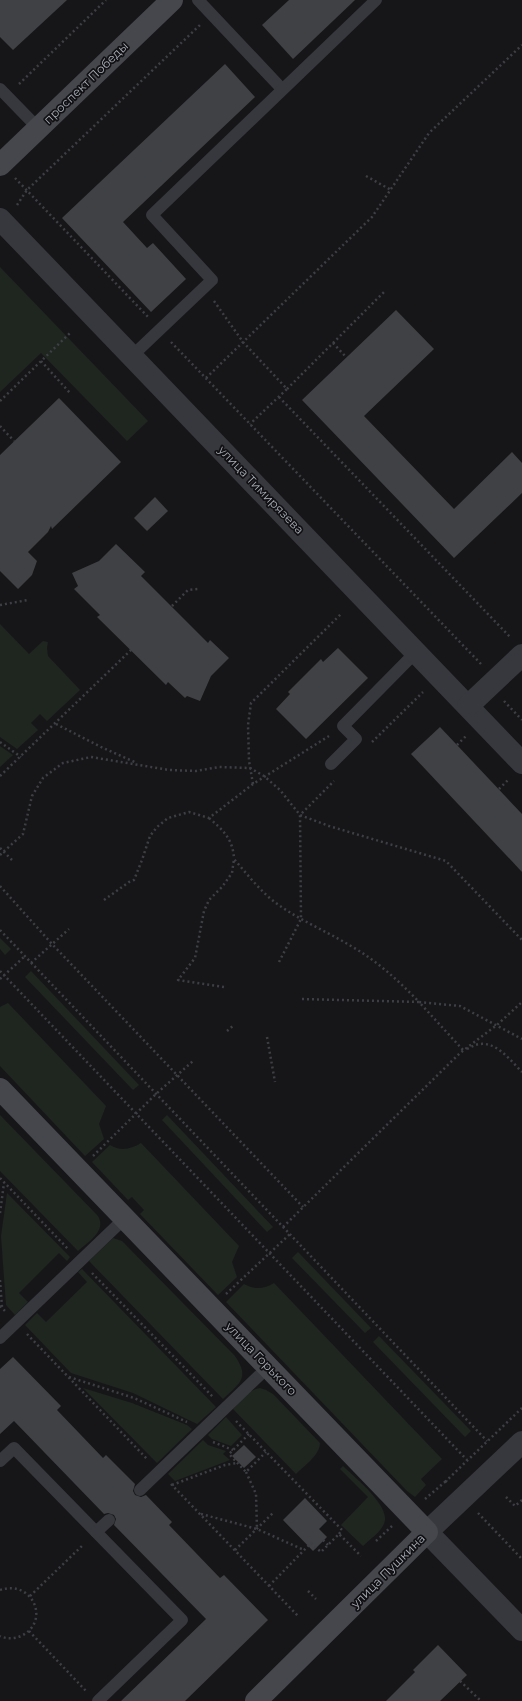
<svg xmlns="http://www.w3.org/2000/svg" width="522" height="1701" viewBox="0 0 522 1701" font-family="Montserrat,sans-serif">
<rect width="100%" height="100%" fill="#161618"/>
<g fill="#1e261f">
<path d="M 0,267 L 148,421 L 127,441 L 41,353 L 0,392 Z"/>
<path d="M 0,624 L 29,654 L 43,641 L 48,642 L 47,648 L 48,656 L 80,690 L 47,721 L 40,714 L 31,723 L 38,730 L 17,749 L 0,737 Z"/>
<path d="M 0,746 L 13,755 L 0,767 Z"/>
<path d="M 0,938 L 11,949 L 5,955 L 0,949 Z"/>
<path d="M 31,971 L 139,1085 L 133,1090 L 25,977 Z"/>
<path d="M 8,1003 L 106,1106 L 99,1124 L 104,1139 L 85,1156 L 0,1066 L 0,1007 Z"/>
<path d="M 0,1115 L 98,1216 C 107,1231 88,1242 78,1251 L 0,1171 Z"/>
<path d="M 167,1115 L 273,1227 L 267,1232 L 162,1120 Z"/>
<path d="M 141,1143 L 239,1246 L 232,1262 L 237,1277 L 218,1295 L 140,1214 L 144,1210 L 132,1197 L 128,1200 L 92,1162 L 110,1145 C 121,1152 131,1149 141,1143 Z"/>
<path d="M 7,1193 L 70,1257 L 67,1261 L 59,1253 L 19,1293 L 28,1302 L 15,1315 L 6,1305 L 1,1236 Z"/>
<path d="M 113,1238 L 122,1241 L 235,1356 C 250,1378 240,1383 223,1399 L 89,1261 Z"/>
<path d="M 298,1252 L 371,1328 L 365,1333 L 292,1258 Z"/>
<path d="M 82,1269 L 216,1407 L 197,1424 L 133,1393 L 71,1373 L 25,1325 L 37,1313 L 46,1322 L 87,1282 L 78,1272 Z"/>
<path d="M 274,1283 L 442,1459 L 421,1479 L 426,1485 L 415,1497 L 407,1491 L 226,1302 L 244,1284 C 255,1290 264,1289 274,1283 Z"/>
<path d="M 379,1336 L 471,1431 L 465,1437 L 373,1342 Z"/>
<path d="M 83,1388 L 132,1403 L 187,1425 L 192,1429 L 157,1463 Z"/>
<path d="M 260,1388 L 266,1390 L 273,1394 L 320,1443 C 320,1455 304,1466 296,1474 L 233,1409 C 241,1401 248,1390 260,1388 Z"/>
<path d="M 226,1417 L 242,1435 L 231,1446 L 212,1439 L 208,1435 Z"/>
<path d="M 203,1440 L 208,1445 L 226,1451 L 223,1454 L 230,1460 L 175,1481 L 168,1474 Z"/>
<path d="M 343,1466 C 354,1477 387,1503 385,1520 C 384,1530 370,1539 363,1546 L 341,1525 L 368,1497 L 340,1469 Z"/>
</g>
<g fill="#404145">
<path d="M 0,0 L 67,0 L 13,50 L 0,37 Z"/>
<path d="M 289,0 L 355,0 L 293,59 L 262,25 Z"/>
<path d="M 225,64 L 255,97 L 123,222 L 147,248 L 153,243 L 186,279 L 151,312 L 62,218 Z"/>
<path d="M 396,310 L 434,349 L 364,416 L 454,509 L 512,452 L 522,463 L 522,493 L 454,558 L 302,400 Z"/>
<path d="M 59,398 L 121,462 L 52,529 L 51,526 L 48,532 L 28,552 L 37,561 L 32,575 L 18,589 L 0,571 L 0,455 Z"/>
<path d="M 155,497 L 168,511 L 147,531 L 134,518 Z"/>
<path d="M 116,544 L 145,572 L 141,576 L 208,643 L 210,640 L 229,658 L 211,676 L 200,701 L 187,696 L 185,698 L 168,682 L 166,685 L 97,617 L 100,615 L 74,589 L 78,586 L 72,573 L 99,561 Z"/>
<path d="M 338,648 L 368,678 L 306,739 L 276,709 L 290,694 L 288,692 L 321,659 L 323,662 Z"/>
<path d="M 440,727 L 522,814 L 522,872 L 411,754 Z"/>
<path d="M 13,1357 L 61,1406 L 57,1410 L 103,1458 L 106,1455 L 135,1484 L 133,1491 L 135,1495 L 141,1497 L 146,1495 L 172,1522 L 169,1525 L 220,1578 L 224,1575 L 268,1620 L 185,1701 L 121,1701 L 206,1619 L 114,1525 L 116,1519 L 114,1515 L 108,1513 L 104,1514 L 14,1421 L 0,1434 L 0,1369 Z"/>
<path d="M 244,1445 L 256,1457 L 244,1468 L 232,1456 Z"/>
<path d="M 305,1498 L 327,1521 L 319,1529 L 327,1537 L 313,1551 L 283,1520 Z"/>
<path d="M 438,1645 L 467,1675 L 440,1701 L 386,1701 L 415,1672 L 413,1670 Z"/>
</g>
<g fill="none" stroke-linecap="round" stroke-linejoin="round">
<g stroke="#3d3f44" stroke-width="2.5" stroke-dasharray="2 3" stroke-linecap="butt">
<path d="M 19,84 L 106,0"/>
<path d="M 366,176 L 391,190"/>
<path d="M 15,178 L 149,318"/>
<path d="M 17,205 L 27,190 L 200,25"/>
<path d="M 214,301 L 243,342 L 287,389 L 250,424"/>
<path d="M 171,342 L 481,664"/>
<path d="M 333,343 L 346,357"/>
<path d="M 41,361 L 70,393"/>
<path d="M 206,378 L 372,217 L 429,133 L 522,45"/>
<path d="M 287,389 L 385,291"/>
<path d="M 279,397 L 511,638"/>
<path d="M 0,401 L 70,333"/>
<path d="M 0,426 L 14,441"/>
<path d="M 0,605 L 28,600"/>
<path d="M 172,606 L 188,590 L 198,589"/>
<path d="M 504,701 L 522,720"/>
<path d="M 56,724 L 103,748 L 137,763"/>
<path d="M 0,742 L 21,757"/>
<path d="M 372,742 L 423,692"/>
<path d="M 457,745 L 467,735"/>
<path d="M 0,776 L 131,650"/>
<path d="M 253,784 L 249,761 L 248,725 L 251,703 L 342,613"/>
<path d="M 499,789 L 508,780"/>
<path d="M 209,818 C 223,830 233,839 234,859"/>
<path d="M 0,848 L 12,860"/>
<path d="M 0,855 L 23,834 L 32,796 L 43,778 L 63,763 L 91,757 L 169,770 L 196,771 L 219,767 L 250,768 L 264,776 L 280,790 L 300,815 L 329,826 L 446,861 L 522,940"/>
<path d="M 0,886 L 52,944 L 303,1207"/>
<path d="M 104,900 L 129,882 L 134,880 L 142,860 L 150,836 L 157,827 L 168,818 L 189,812 L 209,818 L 253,784 L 329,736"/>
<path d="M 0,930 L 487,1441"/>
<path d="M 279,962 L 301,919 L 300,815 L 334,781"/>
<path d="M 31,963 L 69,929"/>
<path d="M 0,971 L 467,1460"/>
<path d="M 0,979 L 25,956"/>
<path d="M 224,987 L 178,980 L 195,958 L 204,911 L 209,900 L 222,887 L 232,873 L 234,859 C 247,874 260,891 276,903 C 299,920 326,931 351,946 C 377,961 398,980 419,1002 L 460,1006 L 522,1039"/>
<path d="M 302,999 L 419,1002 L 463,1050"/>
<path d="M 227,1031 L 234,1025"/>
<path d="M 267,1037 L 275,1082"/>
<path d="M 467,1049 C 471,1047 476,1044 480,1044 C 497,1042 511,1061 522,1072"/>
<path d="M 93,1156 L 156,1094 L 193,1061"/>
<path d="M 0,1178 L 69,1250"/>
<path d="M 0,1213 L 4,1183"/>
<path d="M 283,1227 L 460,1053 L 498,1024 L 522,1002"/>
<path d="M 92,1273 L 213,1397"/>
<path d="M 0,1280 L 2,1307"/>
<path d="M 226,1294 L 290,1234"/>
<path d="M 0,1306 L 5,1311"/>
<path d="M 27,1334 L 148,1460"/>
<path d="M 69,1377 L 134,1398 L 187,1422"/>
<path d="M 236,1421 L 342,1530 L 339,1534"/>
<path d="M 249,1434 L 229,1454 L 246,1472 L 266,1452"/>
<path d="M 213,1442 L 233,1450"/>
<path d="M 246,1472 L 256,1494 L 257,1529"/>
<path d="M 447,1482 L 446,1481 L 522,1408"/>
<path d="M 171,1484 L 298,1616"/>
<path d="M 172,1485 L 225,1465 L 237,1463"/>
<path d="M 506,1497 L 515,1506 L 522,1500"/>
<path d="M 425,1499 L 446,1481"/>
<path d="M 478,1513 L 522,1559"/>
<path d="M 201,1514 L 257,1529 L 304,1550"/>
<path d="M 323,1540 L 328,1545"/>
<path d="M 376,1541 L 392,1526"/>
<path d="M 235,1550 L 274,1512"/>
<path d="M 269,1586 L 311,1543 L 321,1552 L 339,1534 L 361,1556"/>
<path d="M 0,1590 C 33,1579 51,1622 21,1636 C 14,1639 6,1639 0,1636"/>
<path d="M 308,1591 L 316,1599"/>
<path d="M 30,1596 L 84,1544"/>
<path d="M 29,1631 L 86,1691"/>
<path d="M 460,1681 L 481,1701"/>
</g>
<g stroke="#37383d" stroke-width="12">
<path d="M 198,0 L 282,89"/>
<path d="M 0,89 L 38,128"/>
<path d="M 132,356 L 212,280 L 152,215 L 376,0"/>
<path d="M 331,764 L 356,739 L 343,726 L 416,652"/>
<path d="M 0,1338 L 125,1218"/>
<path d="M 0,1461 L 14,1448 L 182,1620 L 98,1701"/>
<path d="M 140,1490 L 268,1367"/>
<path d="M 96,1532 L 109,1520"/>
</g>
<g stroke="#37383d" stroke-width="22">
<path d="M 0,219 L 522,763"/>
<path d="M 468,706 L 522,655"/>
</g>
<path stroke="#37383d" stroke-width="22" d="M 522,1442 L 427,1532 L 522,1630"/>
<g stroke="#45474d" stroke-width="22">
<path d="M 0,165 L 172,0"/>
<path d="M 0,1089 L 427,1532 L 256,1701"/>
</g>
</g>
<g text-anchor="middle" stroke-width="3.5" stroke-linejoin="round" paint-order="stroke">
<g font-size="12" fill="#a8adb8" stroke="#111113">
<text transform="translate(86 83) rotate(-44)" y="4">проспект Победы</text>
<text transform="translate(261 490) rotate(46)" y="4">улица Тимирязева</text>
<text transform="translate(261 1359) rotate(46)" y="4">улица Горького</text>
<text transform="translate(388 1571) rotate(-45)" y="4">улица Пушкина</text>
</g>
</g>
</svg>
